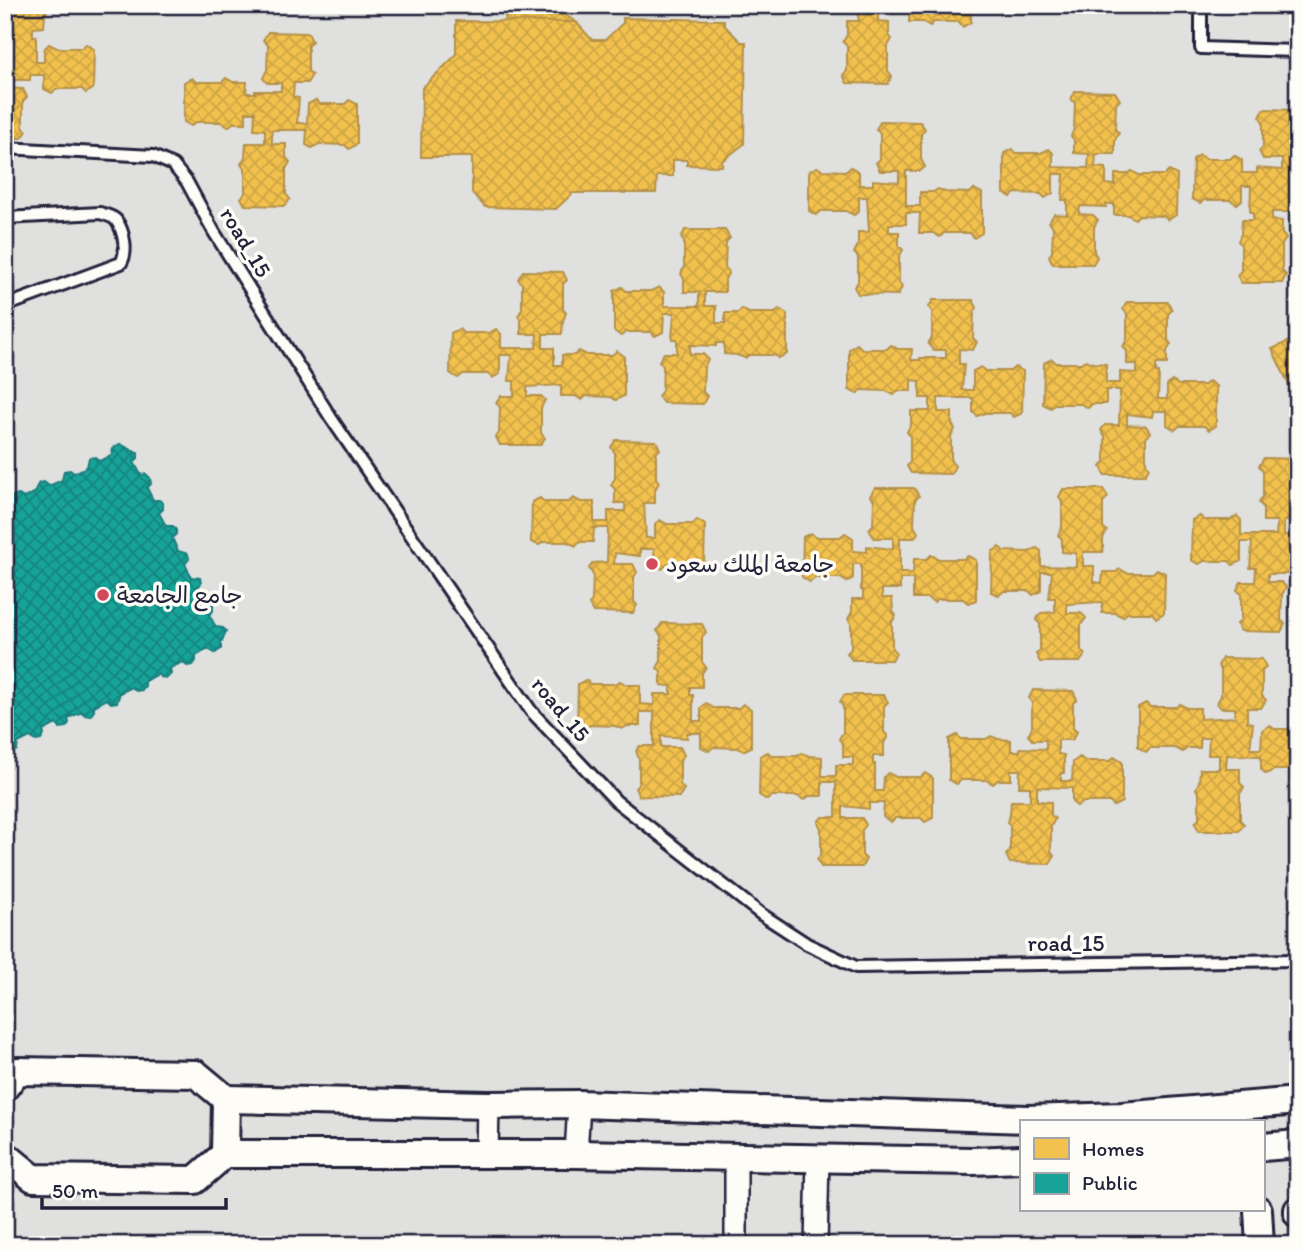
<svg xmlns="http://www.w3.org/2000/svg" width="1303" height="1250" viewBox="0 0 1303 1250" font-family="Itim,'Playpen Sans Arabic',sans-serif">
<defs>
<pattern id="homes-cross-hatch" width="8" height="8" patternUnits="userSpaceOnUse" patternTransform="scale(1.75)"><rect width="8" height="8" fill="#f2c14e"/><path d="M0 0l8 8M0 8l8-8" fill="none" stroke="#cfa645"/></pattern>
<pattern id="public-cross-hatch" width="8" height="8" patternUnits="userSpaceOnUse" patternTransform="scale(1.75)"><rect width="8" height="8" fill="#17a398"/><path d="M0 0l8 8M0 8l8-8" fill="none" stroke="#14847d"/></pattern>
</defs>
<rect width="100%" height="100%" fill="#f0efec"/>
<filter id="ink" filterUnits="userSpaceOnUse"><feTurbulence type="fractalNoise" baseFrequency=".0143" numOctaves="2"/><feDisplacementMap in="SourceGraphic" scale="14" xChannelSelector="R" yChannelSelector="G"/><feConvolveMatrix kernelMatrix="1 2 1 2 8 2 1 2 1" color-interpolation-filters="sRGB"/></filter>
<g filter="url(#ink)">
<path fill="#e0e0df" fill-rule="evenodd" d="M 5,5 L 1298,5 L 1298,1245 L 5,1245 ZM 1021,1122 L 1263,1122 L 1263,1210 L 1021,1210 Z"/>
<g fill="url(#homes-cross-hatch)" stroke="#b49148" stroke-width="2">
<path d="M 5,5 L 48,7 L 45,15 L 44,27 L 33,28 L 33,36 L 36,36 L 36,62 L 44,62 L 44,49 L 49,44 L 57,48 L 82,48 L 86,44 L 94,49 L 93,89 L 86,93 L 82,89 L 56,89 L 52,93 L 44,89 L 44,75 L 30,75 L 30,80 L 11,80 L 11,78 L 5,78 L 5,35 L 14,35 L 14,27 L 5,27 Z"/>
<path d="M 503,5 L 550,5 L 576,22 L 506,22 Z"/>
<path d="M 856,5 L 896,5 L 895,13 L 878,13 L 878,21 L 889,22 L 889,35 L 892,39 L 888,46 L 888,71 L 892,76 L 888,84 L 847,83 L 843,75 L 847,71 L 847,46 L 843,42 L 847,35 L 847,21 L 859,21 Z"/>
<path d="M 910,5 L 971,5 L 971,22 L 963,27 L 959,22 L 934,22 L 930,26 L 923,22 L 909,22 Z"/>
<path d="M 623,18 L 724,20 L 724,25 L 741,42 L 746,42 L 744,144 L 722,161 L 722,166 L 687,165 L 687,160 L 673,160 L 673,176 L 657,176 L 656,193 L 573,193 L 556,209 L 485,207 L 472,193 L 472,157 L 421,157 L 422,88 L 456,55 L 456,21 L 576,22 L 592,40 L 605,40 L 623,23 Z"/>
<path d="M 268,32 L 308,33 L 312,41 L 308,45 L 308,71 L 312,75 L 307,83 L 294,83 L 293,97 L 299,98 L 297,123 L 307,123 L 308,104 L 316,100 L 320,104 L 345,104 L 349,100 L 357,104 L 357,144 L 349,149 L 345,145 L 319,144 L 312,148 L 306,145 L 307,130 L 272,130 L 272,144 L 286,144 L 286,157 L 290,162 L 286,169 L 286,194 L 290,199 L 285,206 L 245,205 L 241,198 L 245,193 L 245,168 L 241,164 L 245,157 L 246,143 L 265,143 L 265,130 L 254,129 L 255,112 L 246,112 L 246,123 L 233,123 L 228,127 L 221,122 L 196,122 L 191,126 L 184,122 L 184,82 L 192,78 L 196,82 L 222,82 L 226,78 L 233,82 L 247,82 L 246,93 L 255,93 L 255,91 L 281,91 L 281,83 L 267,83 L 263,78 L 267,70 L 268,45 L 263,40 Z"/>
<path d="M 5,88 L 23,89 L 27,97 L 23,101 L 23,127 L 27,131 L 22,138 L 5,138 Z"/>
<path d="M 1075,91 L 1115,92 L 1120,100 L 1116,104 L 1115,129 L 1119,133 L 1115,140 L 1115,154 L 1096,154 L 1095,167 L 1106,168 L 1106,184 L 1115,185 L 1115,174 L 1128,174 L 1132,171 L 1139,175 L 1165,175 L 1169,171 L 1177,175 L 1176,215 L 1168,220 L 1164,216 L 1139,215 L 1135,219 L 1128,215 L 1114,215 L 1114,204 L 1106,204 L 1106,207 L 1080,206 L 1079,214 L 1093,215 L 1098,220 L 1094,227 L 1094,252 L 1097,257 L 1093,264 L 1053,264 L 1049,256 L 1052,252 L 1053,227 L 1049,222 L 1054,214 L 1067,215 L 1067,200 L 1062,200 L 1064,174 L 1053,174 L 1053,193 L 1045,198 L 1041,194 L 1015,193 L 1011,197 L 1004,193 L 1004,153 L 1012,149 L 1016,153 L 1041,153 L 1049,149 L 1053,153 L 1053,167 L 1088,168 L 1089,154 L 1074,153 L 1074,140 L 1071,136 L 1074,129 L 1075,103 L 1071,99 Z"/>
<path d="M 1264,109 L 1298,110 L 1298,160 L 1290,160 L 1289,194 L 1298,195 L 1298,201 L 1290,201 L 1289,212 L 1272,212 L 1272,220 L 1282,221 L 1282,234 L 1286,238 L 1282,245 L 1282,271 L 1286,275 L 1282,283 L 1241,283 L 1237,275 L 1241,271 L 1241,245 L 1238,241 L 1241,234 L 1242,220 L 1253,220 L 1253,212 L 1250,212 L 1251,186 L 1242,186 L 1242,200 L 1237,204 L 1230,200 L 1204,200 L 1200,203 L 1192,199 L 1193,159 L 1200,155 L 1205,159 L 1230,159 L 1234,155 L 1242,160 L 1242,173 L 1257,173 L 1257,168 L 1282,170 L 1282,159 L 1263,159 L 1259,151 L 1263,147 L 1263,122 L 1260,117 Z"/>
<path d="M 881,121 L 920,122 L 925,129 L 921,134 L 921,159 L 925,167 L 920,171 L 906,171 L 906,206 L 920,206 L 920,192 L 933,192 L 938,189 L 945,192 L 970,193 L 974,189 L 982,193 L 982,233 L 974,238 L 970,233 L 944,233 L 940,237 L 933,233 L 919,233 L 920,213 L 906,213 L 906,224 L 889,224 L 889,232 L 899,232 L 899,246 L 903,250 L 899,257 L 899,282 L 902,287 L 898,295 L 858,294 L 854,287 L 858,282 L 858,257 L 854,253 L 858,245 L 858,232 L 869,232 L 867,197 L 859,197 L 859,211 L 854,215 L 846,211 L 821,211 L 816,215 L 809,211 L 809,171 L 817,167 L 822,170 L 847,171 L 851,167 L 859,172 L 859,185 L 873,185 L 873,180 L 899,182 L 899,171 L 880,171 L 876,163 L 880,159 L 880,133 L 876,129 Z"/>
<path d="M 685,230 L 725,230 L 730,238 L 726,242 L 725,267 L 729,272 L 725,279 L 725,292 L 705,292 L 705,306 L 716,306 L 716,323 L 725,323 L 725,313 L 738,313 L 742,309 L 749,313 L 775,313 L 779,309 L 787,314 L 787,354 L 778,358 L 774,355 L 749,355 L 745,358 L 737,355 L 724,354 L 724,343 L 716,343 L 716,346 L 690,345 L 690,354 L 703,354 L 708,359 L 704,367 L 703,392 L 707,396 L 703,404 L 663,403 L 658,396 L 662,391 L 663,366 L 659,361 L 664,353 L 677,353 L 677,339 L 672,339 L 674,313 L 664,313 L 663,332 L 655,336 L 651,332 L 626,332 L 621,336 L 614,331 L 614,291 L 622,287 L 626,291 L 651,291 L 659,287 L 664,292 L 664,306 L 699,306 L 699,292 L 684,292 L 684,279 L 681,274 L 684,267 L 684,242 L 681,238 Z"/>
<path d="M 523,271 L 563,272 L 567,280 L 563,284 L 563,309 L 566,313 L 563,321 L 562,334 L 543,334 L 543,348 L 554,348 L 554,365 L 562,365 L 562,355 L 575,355 L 579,351 L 587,355 L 612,355 L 617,351 L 624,356 L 624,396 L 616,400 L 611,397 L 586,396 L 582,400 L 575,396 L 561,396 L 561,385 L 527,387 L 527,396 L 541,396 L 545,400 L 541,408 L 541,433 L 545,438 L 540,445 L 500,445 L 496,437 L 499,433 L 500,407 L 496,403 L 501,396 L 514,396 L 514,381 L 509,381 L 511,355 L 500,355 L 500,374 L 492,378 L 488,374 L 463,374 L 458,378 L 450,373 L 451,333 L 459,329 L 463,333 L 489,333 L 496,329 L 501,334 L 501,348 L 536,348 L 537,334 L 521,334 L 521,320 L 518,316 L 522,309 L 522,284 L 518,279 Z"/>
<path d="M 933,300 L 973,300 L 977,308 L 974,312 L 973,338 L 977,342 L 973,350 L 959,349 L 959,364 L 964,364 L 962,390 L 973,390 L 973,371 L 981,367 L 985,371 L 1010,371 L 1015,367 L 1023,371 L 1022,413 L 1014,417 L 1010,413 L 985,413 L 977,416 L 973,412 L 973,398 L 938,398 L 938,412 L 952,412 L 952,424 L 955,429 L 951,437 L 951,461 L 955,466 L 951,474 L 911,473 L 907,466 L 910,462 L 910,436 L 907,432 L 911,424 L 911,411 L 930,411 L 930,398 L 920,398 L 920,381 L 911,380 L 911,391 L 898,391 L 894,395 L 886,391 L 861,390 L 857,394 L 849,390 L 849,349 L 857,344 L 862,349 L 887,349 L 891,345 L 898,349 L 912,349 L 911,360 L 920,360 L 920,358 L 946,358 L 946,350 L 933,350 L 928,344 L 932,337 L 932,312 L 929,307 Z"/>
<path d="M 1127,302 L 1168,302 L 1172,310 L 1168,314 L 1168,340 L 1171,344 L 1167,351 L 1167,364 L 1156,364 L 1156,373 L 1159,373 L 1158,399 L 1167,399 L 1167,385 L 1172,381 L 1179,385 L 1205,385 L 1209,381 L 1216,386 L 1216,426 L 1209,430 L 1204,426 L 1179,426 L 1175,430 L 1167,425 L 1167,411 L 1153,411 L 1152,417 L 1127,414 L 1127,425 L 1146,426 L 1150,433 L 1146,438 L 1146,463 L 1149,467 L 1145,475 L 1105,475 L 1101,467 L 1105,462 L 1105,437 L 1101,430 L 1105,425 L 1119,425 L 1120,390 L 1106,390 L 1106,404 L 1092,404 L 1088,408 L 1081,404 L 1055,404 L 1051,408 L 1043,404 L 1044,363 L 1052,359 L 1056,363 L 1081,363 L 1086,360 L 1093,363 L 1106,364 L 1106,383 L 1120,383 L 1120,372 L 1137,373 L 1137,364 L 1127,364 L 1127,351 L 1123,347 L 1127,339 L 1127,314 L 1123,309 Z"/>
<path d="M 1298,337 L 1298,404 L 1272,349 Z"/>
<path d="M 616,440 L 656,441 L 660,449 L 656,453 L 656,478 L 659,482 L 655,490 L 655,503 L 644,503 L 646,538 L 655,538 L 655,524 L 660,520 L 667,524 L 693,524 L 697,520 L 705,525 L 704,564 L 696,569 L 692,565 L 667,565 L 662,569 L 655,563 L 654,549 L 640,549 L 640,556 L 615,553 L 614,564 L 633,564 L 637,572 L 634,577 L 634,602 L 637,605 L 633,613 L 593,612 L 589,605 L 592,600 L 593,575 L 589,568 L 593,563 L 607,562 L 608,528 L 594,528 L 593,542 L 580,542 L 576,546 L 568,542 L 543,542 L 539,545 L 531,542 L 532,502 L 540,498 L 544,502 L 569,502 L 573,498 L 581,502 L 594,502 L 594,522 L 608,522 L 608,511 L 625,511 L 625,503 L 615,503 L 615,489 L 611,485 L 615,478 L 615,453 L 611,447 Z"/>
<path d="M 1264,458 L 1298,459 L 1298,521 L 1284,521 L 1284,535 L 1294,535 L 1294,552 L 1298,552 L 1298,572 L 1294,571 L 1294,574 L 1268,574 L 1268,582 L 1281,582 L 1286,587 L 1282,595 L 1281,620 L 1285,624 L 1281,632 L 1241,631 L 1237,624 L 1241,620 L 1241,594 L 1237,590 L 1241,582 L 1255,582 L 1256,568 L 1250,568 L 1252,542 L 1241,542 L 1241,561 L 1233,565 L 1229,561 L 1204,561 L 1199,564 L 1191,560 L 1192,520 L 1200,516 L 1204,520 L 1230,520 L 1237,516 L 1241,520 L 1241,535 L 1276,535 L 1277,521 L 1263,521 L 1263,507 L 1259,503 L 1263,496 L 1263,471 L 1259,466 Z"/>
<path d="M 875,488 L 914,488 L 919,496 L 915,500 L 914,526 L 918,533 L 914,538 L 900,538 L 900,573 L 913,573 L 914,559 L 927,559 L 931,555 L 939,559 L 964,559 L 968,556 L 976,560 L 976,600 L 968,603 L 963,599 L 938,599 L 934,602 L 927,598 L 913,598 L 913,579 L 900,579 L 900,589 L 882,589 L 882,598 L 892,598 L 893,611 L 896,616 L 892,622 L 892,648 L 896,653 L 892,660 L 852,660 L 847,653 L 851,649 L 851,623 L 848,619 L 852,612 L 852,599 L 863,599 L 863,590 L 861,590 L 861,564 L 853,564 L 853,578 L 847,582 L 840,578 L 815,578 L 810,582 L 802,577 L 803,537 L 811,533 L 815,537 L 840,537 L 845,533 L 853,538 L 853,551 L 867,552 L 867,546 L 893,549 L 893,538 L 874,538 L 869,529 L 873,525 L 874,500 L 870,496 Z"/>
<path d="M 1063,489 L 1103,489 L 1108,497 L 1103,502 L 1103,527 L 1107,531 L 1103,538 L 1103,552 L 1083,552 L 1083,566 L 1094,566 L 1094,582 L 1102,583 L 1103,572 L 1116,572 L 1120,569 L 1127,573 L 1153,573 L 1157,569 L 1165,573 L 1164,613 L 1156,618 L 1152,613 L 1127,613 L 1123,617 L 1115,613 L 1102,613 L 1102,602 L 1067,604 L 1067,613 L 1081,613 L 1086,618 L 1081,625 L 1081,650 L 1085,655 L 1080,662 L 1040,662 L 1036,654 L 1040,650 L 1040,624 L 1036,620 L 1041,613 L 1055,612 L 1055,598 L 1049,598 L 1052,572 L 1041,572 L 1041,591 L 1033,595 L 1029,591 L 1004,591 L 999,595 L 991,592 L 992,552 L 999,547 L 1004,551 L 1029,552 L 1037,548 L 1041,551 L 1041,566 L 1076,567 L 1076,553 L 1062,552 L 1062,539 L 1058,535 L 1062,527 L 1062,501 L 1059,497 Z"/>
<path d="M 662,623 L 702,624 L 706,632 L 702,637 L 702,662 L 706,667 L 702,673 L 702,687 L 690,687 L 690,695 L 693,695 L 693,721 L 701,721 L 701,708 L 706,703 L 713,708 L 739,708 L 743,704 L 751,709 L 751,747 L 743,751 L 738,748 L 713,747 L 709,751 L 701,747 L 701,733 L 687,733 L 687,738 L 661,736 L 661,747 L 680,747 L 684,755 L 680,760 L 680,784 L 684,789 L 679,797 L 639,796 L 635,788 L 639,784 L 639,759 L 636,751 L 640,746 L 654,746 L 654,712 L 640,712 L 640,726 L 627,726 L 622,729 L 615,726 L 590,725 L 585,729 L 577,725 L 578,684 L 586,680 L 590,684 L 615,684 L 620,681 L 627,685 L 640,685 L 640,704 L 654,705 L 654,694 L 671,694 L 671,686 L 661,685 L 661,672 L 657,668 L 661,661 L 661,636 L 657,631 Z"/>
<path d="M 1222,658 L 1262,659 L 1266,667 L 1262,671 L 1262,696 L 1266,700 L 1261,708 L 1247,708 L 1247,722 L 1253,723 L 1250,749 L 1261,749 L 1262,730 L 1270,725 L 1274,729 L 1298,729 L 1298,770 L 1274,770 L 1266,774 L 1261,769 L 1261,756 L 1227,755 L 1226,769 L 1240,769 L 1240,783 L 1244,787 L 1240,794 L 1240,820 L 1244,824 L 1239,831 L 1199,831 L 1195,823 L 1199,819 L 1199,794 L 1196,789 L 1199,782 L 1200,769 L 1219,769 L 1219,755 L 1208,755 L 1209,738 L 1200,738 L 1200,748 L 1187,748 L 1183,752 L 1175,748 L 1150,748 L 1146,752 L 1138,747 L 1138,707 L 1146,703 L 1150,707 L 1176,707 L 1180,704 L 1187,708 L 1200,708 L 1200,719 L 1235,717 L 1235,708 L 1221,708 L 1217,703 L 1221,696 L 1221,670 L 1218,666 Z"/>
<path d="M 1033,690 L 1073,691 L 1077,699 L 1073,703 L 1073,728 L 1077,732 L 1072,740 L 1058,740 L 1058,754 L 1064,755 L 1064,773 L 1061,773 L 1061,781 L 1072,781 L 1073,762 L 1080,757 L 1085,761 L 1110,761 L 1114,757 L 1122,762 L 1122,802 L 1114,806 L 1109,802 L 1084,802 L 1077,806 L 1072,802 L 1072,788 L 1037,787 L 1037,801 L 1051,802 L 1051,815 L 1055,819 L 1051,826 L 1051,851 L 1054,856 L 1050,864 L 1010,863 L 1006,855 L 1010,851 L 1010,826 L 1007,822 L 1010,814 L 1011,801 L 1030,801 L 1030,787 L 1019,787 L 1020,770 L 1011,770 L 1011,780 L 998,780 L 993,784 L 986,780 L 961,780 L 957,784 L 949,780 L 949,739 L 957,735 L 961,739 L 986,739 L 991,736 L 998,739 L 1011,740 L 1011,751 L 1020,751 L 1020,748 L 1046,749 L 1046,740 L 1032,740 L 1028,735 L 1032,727 L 1032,702 L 1029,698 Z"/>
<path d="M 844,695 L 884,695 L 888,702 L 884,706 L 884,732 L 888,736 L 884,743 L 884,756 L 873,756 L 873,764 L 875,764 L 875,791 L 883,791 L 884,777 L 888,773 L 896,777 L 921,777 L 925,773 L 933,778 L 933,818 L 925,822 L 921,818 L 895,818 L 891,822 L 883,817 L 884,803 L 869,803 L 869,809 L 843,806 L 843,818 L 862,818 L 866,825 L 862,830 L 862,855 L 866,859 L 862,867 L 821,867 L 817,859 L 821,854 L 821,829 L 818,822 L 822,817 L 836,817 L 836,782 L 822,782 L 822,796 L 809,796 L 804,800 L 797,796 L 772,796 L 767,800 L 759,795 L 760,756 L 768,752 L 772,756 L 797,756 L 802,753 L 809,756 L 822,757 L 822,776 L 836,776 L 836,765 L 853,765 L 853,757 L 843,757 L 843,744 L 839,739 L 843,732 L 843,707 L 840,702 Z"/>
</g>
<path fill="url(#public-cross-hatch)" stroke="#1a7c7c" stroke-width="2" d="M 120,444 L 138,453 L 138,458 L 134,462 L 141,475 L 146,474 L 150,478 L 151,484 L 147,488 L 153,500 L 159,500 L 163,503 L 163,509 L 159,513 L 166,526 L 173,526 L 176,530 L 176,534 L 172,538 L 178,551 L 188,554 L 189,559 L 185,564 L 191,577 L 200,578 L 201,583 L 197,589 L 203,602 L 208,601 L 213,605 L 213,611 L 209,615 L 216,627 L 223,628 L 226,631 L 221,643 L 221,649 L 215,653 L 208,649 L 196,656 L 196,661 L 193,665 L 187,666 L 183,662 L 170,668 L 171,674 L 167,678 L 160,677 L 158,674 L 145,681 L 145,686 L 142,690 L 136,691 L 132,687 L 120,693 L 117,702 L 111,703 L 107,699 L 94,706 L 94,711 L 90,716 L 85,715 L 82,712 L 68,718 L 69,723 L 66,727 L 60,728 L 56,724 L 43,731 L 44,735 L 41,740 L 36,741 L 30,737 L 18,743 L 17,750 L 10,753 L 5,750 L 5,508 L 11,505 L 13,496 L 19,495 L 24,498 L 36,492 L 36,488 L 39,483 L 44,482 L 49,486 L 62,480 L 64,471 L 70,470 L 74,473 L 87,467 L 89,458 L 95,457 L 100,461 L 112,455 L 113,448 Z"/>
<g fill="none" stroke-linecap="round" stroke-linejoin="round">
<g stroke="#22223b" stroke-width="16">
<g id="service">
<path d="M 1201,5 L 1201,48 L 1298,51"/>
<path d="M 5,148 L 153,156 L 173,165 L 187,182 L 214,232 L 331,418 L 531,711 L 616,801 L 761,914 L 807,944 L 856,967 L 1298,960"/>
<path d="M 5,218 L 100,213 C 106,215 112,216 116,220 C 124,231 128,252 121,263 L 5,306"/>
</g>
</g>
<g stroke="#22223b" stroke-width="26">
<g id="minor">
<path d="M 487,1154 L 488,1105"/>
<path d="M 576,1154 L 579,1104"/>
<path d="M 736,1245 L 736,1157"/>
<path d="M 816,1245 L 818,1158"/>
</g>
</g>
<g stroke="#22223b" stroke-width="32">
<g id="tertiary">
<path d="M 5,1087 L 17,1071 L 196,1074 L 226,1099 L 225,1154"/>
<path d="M 226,1099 L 488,1105 L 579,1104 L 1027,1119 L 1122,1116 L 1298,1101"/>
<path d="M 1263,1147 L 1298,1144"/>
<path d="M 5,1155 L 33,1178 L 195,1180 L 225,1154 L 576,1154 L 972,1161 L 1021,1159"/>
<path d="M 1258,1210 L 1260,1245"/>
<path d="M 1298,1210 L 1298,1214"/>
</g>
</g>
<use href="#service" stroke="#fdfcf7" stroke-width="10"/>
<use href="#minor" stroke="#fdfcf7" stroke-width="21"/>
<use href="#tertiary" stroke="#fdfcf7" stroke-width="26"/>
</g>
</g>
<g fill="#d1495b" stroke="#fdfcf7" stroke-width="2.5">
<circle cx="652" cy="564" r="7"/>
<circle cx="103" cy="595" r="7"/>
</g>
<g text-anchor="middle" stroke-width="7" stroke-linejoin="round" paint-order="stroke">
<g font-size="23" fill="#22223b" stroke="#fdfcf7">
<text transform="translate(246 242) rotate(59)" y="8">road_15</text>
<text transform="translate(561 709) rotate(50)" y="8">road_15</text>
<text x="1066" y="951">road_15</text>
</g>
<g font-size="23" fill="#22223b" stroke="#fdfcf7" text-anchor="start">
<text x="666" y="572">جامعة الملك سعود</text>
<text x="117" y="603">جامع الجامعة</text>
</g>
</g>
<rect width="1303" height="1250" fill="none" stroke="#fdfcf7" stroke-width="28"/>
<rect x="14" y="14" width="1275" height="1222" fill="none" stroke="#22223b" stroke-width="2.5" filter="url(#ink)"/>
<rect x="1020" y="1120" width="245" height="91" fill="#fdfcf7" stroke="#a5a5ac" stroke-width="2"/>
<rect x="1034" y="1138" width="35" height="21" fill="#f2c14e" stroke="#a5a5ac" stroke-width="2"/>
<text x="1082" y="1156" font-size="21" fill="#22223b">Homes</text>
<rect x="1034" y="1173" width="35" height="21" fill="#17a398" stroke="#a5a5ac" stroke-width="2"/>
<text x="1082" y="1190" font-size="21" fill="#22223b">Public</text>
<path d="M42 1198v10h184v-10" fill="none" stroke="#22223b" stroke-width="3.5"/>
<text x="52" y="1198" font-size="21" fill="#22223b" stroke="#fdfcf7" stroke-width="5" paint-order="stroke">50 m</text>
</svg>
